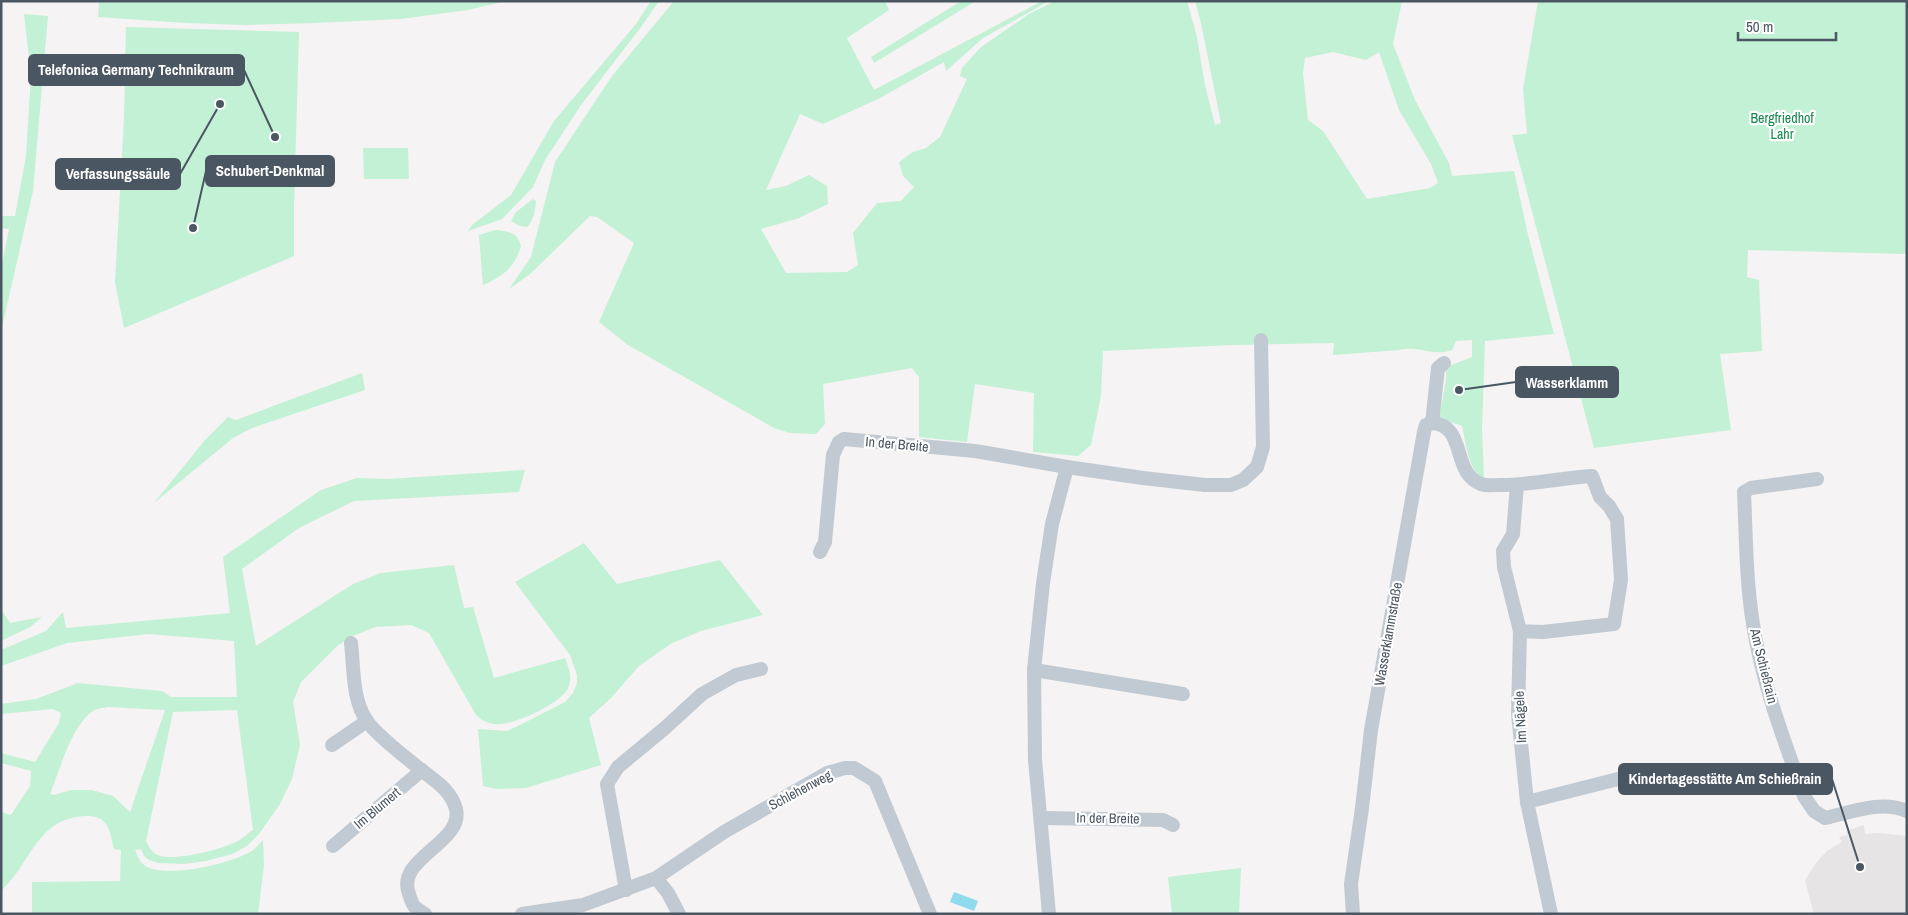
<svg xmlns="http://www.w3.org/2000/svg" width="1908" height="915" viewBox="0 0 1908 915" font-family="'Archivo Narrow',sans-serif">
<rect width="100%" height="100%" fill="#f5f3f3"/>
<path fill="#e6e4e5" d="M 1864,825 L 1865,834 L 1879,833 L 1907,836 L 1907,914 L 1814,914 L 1805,880 L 1816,863 L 1827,851 L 1842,842 L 1839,837 L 1847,835 L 1846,831 Z"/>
<g fill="#c3f1d5" fill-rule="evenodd">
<path d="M 99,1 L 506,1 L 468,10 L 400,19 L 315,23 L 245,25 L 186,23 L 98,17 Z"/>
<path d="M 651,1 L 659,1 L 641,27 L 581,105 L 545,160 L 533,187 L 502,219 L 468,231 L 472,225 L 511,195 L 554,121 L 636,24 Z"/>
<path d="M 674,1 L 885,1 L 889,10 L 847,38 L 874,90 L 1042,1 L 1049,1 L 983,38 L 946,71 L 944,62 L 878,99 L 823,124 L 800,114 L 766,190 L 786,186 L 809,175 L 827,186 L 828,204 L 799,218 L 761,229 L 786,273 L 847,272 L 858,265 L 853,233 L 877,203 L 901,201 L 914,187 L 903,176 L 899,162 L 913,152 L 926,148 L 940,137 L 967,79 L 960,76 L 962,68 L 981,47 L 1029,14 L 1055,1 L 1187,1 L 1197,37 L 1205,85 L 1215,125 L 1221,123 L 1201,23 L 1195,1 L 1402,1 L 1393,44 L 1415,100 L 1449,163 L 1452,176 L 1514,171 L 1528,235 L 1554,334 L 1485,341 L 1482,429 L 1484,480 C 1468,470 1466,443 1462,426 L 1439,418 L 1446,380 L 1446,367 L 1472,357 L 1472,340 L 1456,341 L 1452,350 C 1434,357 1417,345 1399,350 L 1333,355 L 1334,343 L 1233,345 L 1103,351 L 1101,396 L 1091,445 L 1078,456 L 1033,452 L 1034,393 L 975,384 L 967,442 L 919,437 L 919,377 L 912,368 L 823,384 L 825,424 L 816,434 L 790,433 L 774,428 L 628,345 L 599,322 L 634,243 L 597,217 L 590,216 L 530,274 L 509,289 L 531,257 L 555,162 L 612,76 ZM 1333,52 L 1366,60 L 1379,52 L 1399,110 L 1431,164 L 1438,183 L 1430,188 L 1367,199 L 1323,131 L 1308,120 L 1303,73 L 1305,58 Z"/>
<path d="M 961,1 L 976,1 L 874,63 L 871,57 Z"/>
<path d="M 1538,1 L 1907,1 L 1907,254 L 1748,250 L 1747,277 L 1759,280 L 1762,351 L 1720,354 L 1731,430 L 1594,448 L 1512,135 L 1527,134 L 1523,89 Z"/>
<path d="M 24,14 L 48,16 L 33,191 L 1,332 L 1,269 L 9,229 L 1,228 L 1,216 L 15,216 L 26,156 L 31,75 Z"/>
<path d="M 126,27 L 299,32 L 294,207 L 294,256 L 124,328 L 115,282 L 124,118 Z"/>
<path d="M 363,148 L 408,148 L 409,179 L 364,179 Z"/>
<path d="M 533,199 L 536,201 C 535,211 534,220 527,227 L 520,226 L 511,221 L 516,212 Z"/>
<path d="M 495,230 C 509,232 517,231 521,246 C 515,267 503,276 483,285 L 479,235 Z"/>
<path d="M 362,373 L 365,390 L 252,428 L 233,438 L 154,503 L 205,440 L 228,417 L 236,420 Z"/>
<path d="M 525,470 L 519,492 L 354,501 L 299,528 L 242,569 L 256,646 L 353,584 L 381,573 L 454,565 L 464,608 L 473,607 L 494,678 L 565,658 C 569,669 573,677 568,688 C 561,704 517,723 500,724 C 491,725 482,721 476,715 L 429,633 L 411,625 L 375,627 L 353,636 L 337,646 L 301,682 L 293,702 L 300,745 L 292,779 L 280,804 L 259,834 L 247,846 L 232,854 L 206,861 L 184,864 L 159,863 L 149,860 L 144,856 L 141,849 L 135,850 C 137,854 139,861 143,864 C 161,881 233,863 252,851 C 256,848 259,844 263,840 L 264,865 L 258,914 L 32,914 L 32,882 L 120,881 L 121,850 L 114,849 C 110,832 109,815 86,816 C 36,818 32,863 1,891 L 1,812 L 11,815 L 30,786 L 31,771 L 1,763 L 1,753 L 35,762 L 59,723 L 61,713 L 53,709 L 1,714 L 1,704 L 36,699 L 78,683 L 162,691 L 171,697 L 237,697 L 234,641 L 149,634 L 67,643 L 1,666 L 1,650 L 46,631 L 63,612 L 66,628 L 230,613 L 223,557 L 321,490 L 357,478 L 388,479 ZM 108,707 L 165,710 L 130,812 L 113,796 L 92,790 L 71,790 L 54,795 L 50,794 C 60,770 71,726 93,711 C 97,708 103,708 108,707 ZM 237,710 L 253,830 C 248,833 243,838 238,841 C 224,849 173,862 158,855 C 152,853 149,847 146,841 L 173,712 Z"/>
<path d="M 584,543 L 617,584 L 720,560 L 763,615 L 701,631 L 672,643 L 638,667 L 611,698 L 589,718 L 601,765 L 526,788 L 497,789 L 483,786 L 478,729 L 507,731 L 518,726 L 565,702 L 573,693 L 577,683 L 577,675 L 570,655 L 515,582 Z"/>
<path d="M 1,609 L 10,623 L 42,617 L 30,627 L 1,641 Z"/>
<path d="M 1241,868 L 1239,914 L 1172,914 L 1168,877 Z"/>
</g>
<path fill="#90daee" d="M 954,892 L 978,901 L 974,911 L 950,902 Z"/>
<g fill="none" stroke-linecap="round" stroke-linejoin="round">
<g stroke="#c1cad2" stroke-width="14">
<path d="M 1432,423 C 1467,425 1451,473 1481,484 C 1487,486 1494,485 1500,485 C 1531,485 1561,478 1592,476 L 1600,497 L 1609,506 L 1617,519 L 1621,580 L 1614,624 L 1543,632 L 1520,631 L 1504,567 L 1503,551 L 1513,534 L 1517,485"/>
<path d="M 1432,423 L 1438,368 L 1444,363"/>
<path d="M 1067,467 L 1143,478 L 1205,485 L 1231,485 L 1243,480 L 1257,467 L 1263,447 L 1261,340"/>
<path d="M 1817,479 L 1751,488 L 1744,492 C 1746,536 1746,581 1753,624 C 1762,683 1784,740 1804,796 L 1814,811 L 1825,818 C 1852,812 1881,800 1907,811"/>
<path d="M 820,552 L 825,542 L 833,455 L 839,442 L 844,439 L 975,451 L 1067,467 L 1052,524 L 1043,583 L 1034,670 L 1035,760 L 1049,914"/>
<path d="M 1520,631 L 1518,714 L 1527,802 L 1551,914"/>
<path d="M 351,643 C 354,668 352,700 367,721 C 376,735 410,761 424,772 C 438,783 451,791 456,809 C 464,843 395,858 409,894 C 413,906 413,907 425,914"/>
<path d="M 1034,670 L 1183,694"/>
<path d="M 332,745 L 367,721"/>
<path d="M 1527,802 L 1634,775"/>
<path d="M 1042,818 L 1163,820 L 1173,825"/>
<path d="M 333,846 L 422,770"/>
<path d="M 656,878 L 668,893 L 679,914"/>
<path d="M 626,890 L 607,784 L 618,767 L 665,728 L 702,694 L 736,675 L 761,669"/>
<path d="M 522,914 L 583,905 L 656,878 L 724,832 L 827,773 L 845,768 L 854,768 L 875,781 L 930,914"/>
<path d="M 1353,914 L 1351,884 L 1362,808 L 1371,730 L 1424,432 L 1426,425 L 1432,423"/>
</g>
</g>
<g text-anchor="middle" stroke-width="4.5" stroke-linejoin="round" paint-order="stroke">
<g font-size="14" fill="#17864f" stroke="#fff">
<text x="1782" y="123">Bergfriedhof<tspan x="1782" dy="16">Lahr</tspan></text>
</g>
<g font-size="14" fill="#4a5661" stroke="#fff">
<text transform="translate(897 444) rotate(5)" y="5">In der Breite</text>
<text transform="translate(1388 634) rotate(-80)" y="5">Wasserklammstraße</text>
<text transform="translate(1764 666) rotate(76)" y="5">Am Schießrain</text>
<text transform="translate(1520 717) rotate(-93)" y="5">Im Nägele</text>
<text transform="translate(800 790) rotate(-28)" y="5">Schlehenweg</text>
<text transform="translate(377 808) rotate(-40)" y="5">Im Blumert</text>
<text transform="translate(1108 818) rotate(1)" y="5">In der Breite</text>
</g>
</g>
<path fill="none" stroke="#4a5661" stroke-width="2" d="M275 137L244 70M193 228L206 171M220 104L180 174M1459 390L1516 382M1860 867L1832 779"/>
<g fill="#4a5661" stroke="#fff" stroke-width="2">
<circle cx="275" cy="137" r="5"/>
<circle cx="193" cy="228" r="5"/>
<circle cx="220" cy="104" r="5"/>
<circle cx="1459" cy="390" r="5"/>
<circle cx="1860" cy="867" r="5"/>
</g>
<g fill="#4a5661" stroke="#4a5661" stroke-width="2">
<rect x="29" y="55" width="215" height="30" rx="5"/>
<rect x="206" y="156" width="128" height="30" rx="5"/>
<rect x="56" y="159" width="124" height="30" rx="5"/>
<rect x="1516" y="367" width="102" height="30" rx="5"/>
<rect x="1619" y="764" width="213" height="30" rx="5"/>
</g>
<g font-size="15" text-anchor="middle" font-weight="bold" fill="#fff">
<text x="136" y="75">Telefonica Germany Technikraum</text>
<text x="270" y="176">Schubert-Denkmal</text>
<text x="118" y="179">Verfassungssäule</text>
<text x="1567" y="388">Wasserklamm</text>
<text x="1725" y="784">Kindertagesstätte Am Schießrain</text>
</g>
<rect width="1908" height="915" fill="none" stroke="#4a5661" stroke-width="5"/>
<path d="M1738 32v8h98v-8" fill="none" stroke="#4a5661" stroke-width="2.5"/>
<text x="1746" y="32" font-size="15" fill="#4a5661" stroke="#ffffff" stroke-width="4" paint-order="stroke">50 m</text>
</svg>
